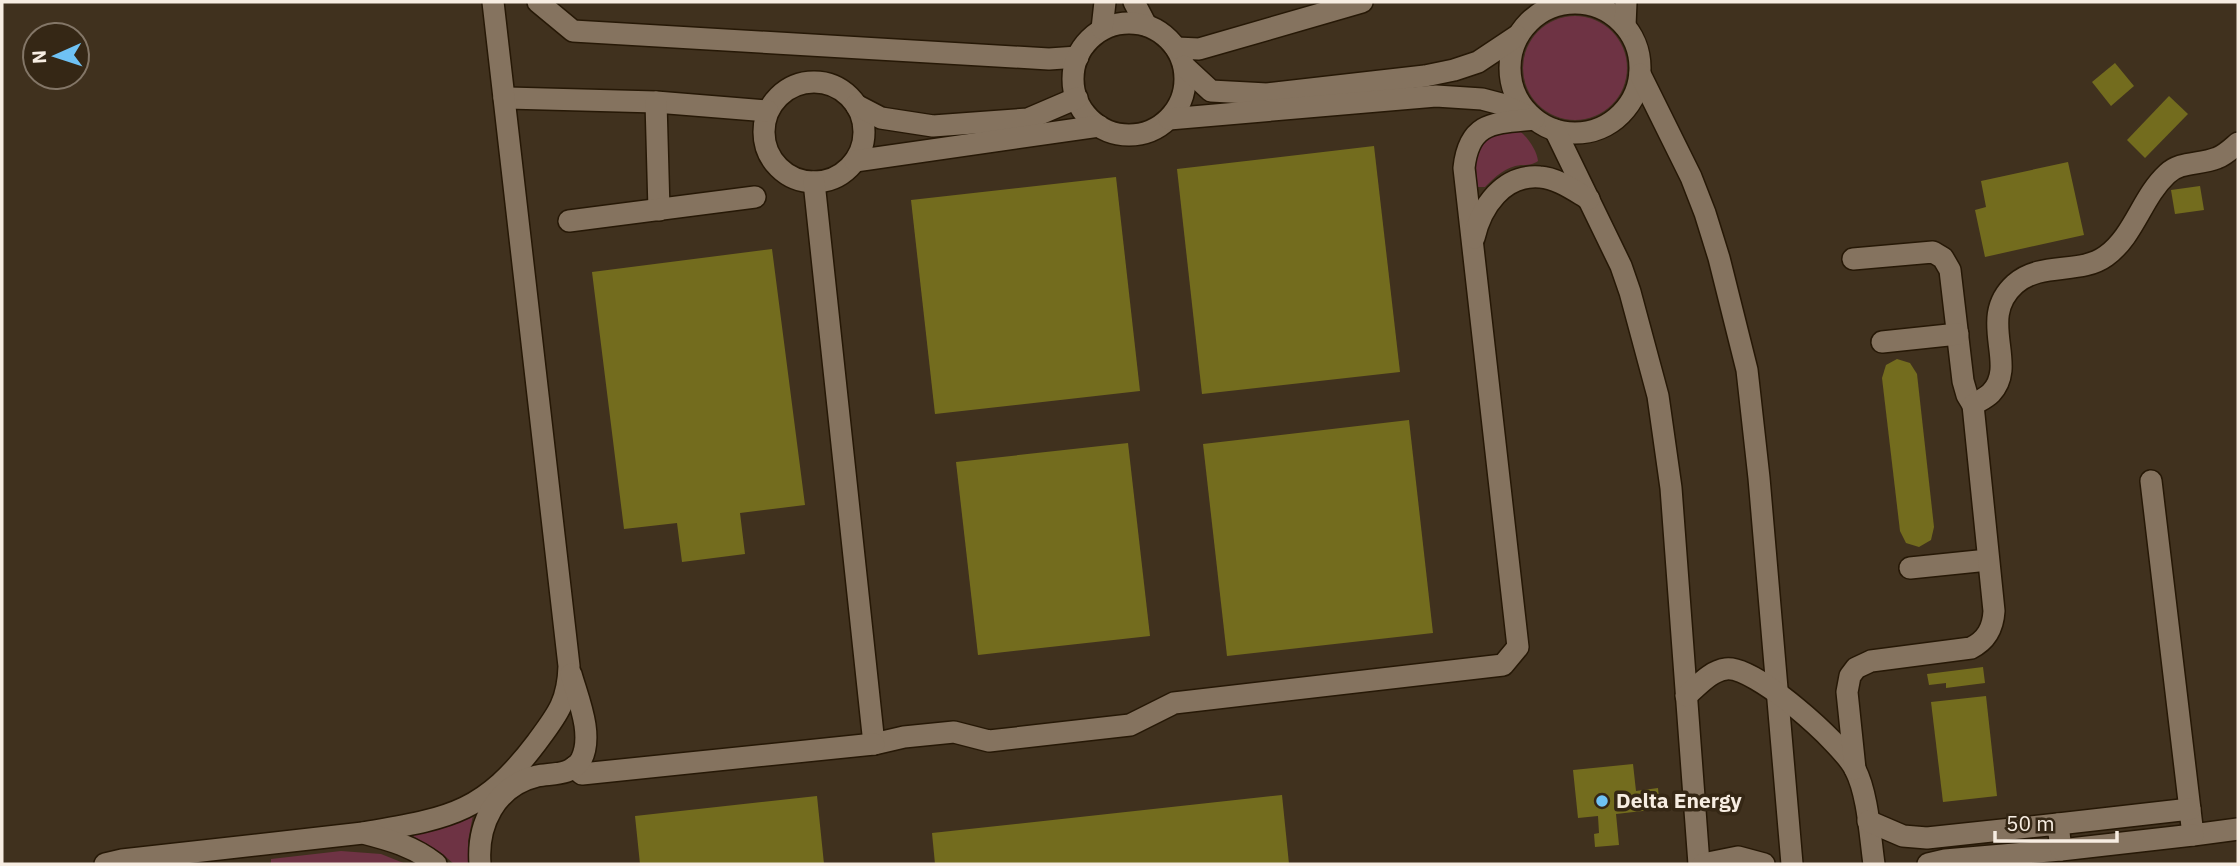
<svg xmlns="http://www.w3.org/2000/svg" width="2240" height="866" viewBox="0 0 2240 866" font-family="'IBM Plex Sans',sans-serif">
<rect width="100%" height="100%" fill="#40311e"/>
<g fill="#6e3344">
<circle cx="1575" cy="68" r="52"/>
<path d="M 1516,129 C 1526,134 1537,150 1538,161 C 1532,165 1528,165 1521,165 C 1505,167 1496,176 1485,187 L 1478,187 C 1472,151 1479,135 1516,129 Z"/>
<path d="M 473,815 L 468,841 L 470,864 L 454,864 L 440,852 L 410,834 Z"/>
<path d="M 341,851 L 381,854 L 406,864 L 271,864 L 271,859 Z"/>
</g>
<g fill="#736c1e">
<path d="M 2115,63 L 2134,86 L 2111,106 L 2092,82 Z"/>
<path d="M 2169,96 L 2188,114 L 2145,158 L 2127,140 Z"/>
<path d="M 1374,146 L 1400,372 L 1202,394 L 1177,169 Z"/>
<path d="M 2068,162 L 2084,235 L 1985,257 L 1975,210 L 1986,207 L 1981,181 Z"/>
<path d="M 1116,177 L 1140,391 L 935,414 L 911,200 Z"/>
<path d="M 2200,186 L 2204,210 L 2175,214 L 2171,190 Z"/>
<path d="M 772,249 L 805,505 L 740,513 L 745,554 L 682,562 L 677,523 L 624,529 L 592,272 Z"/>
<path d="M 1897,359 L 1910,363 L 1917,374 L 1934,527 L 1931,540 L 1919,547 L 1906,543 L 1900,531 L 1882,378 L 1886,365 Z"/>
<path d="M 1409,420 L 1433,633 L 1227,656 L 1203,444 Z"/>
<path d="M 1128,443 L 1150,636 L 978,655 L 956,462 Z"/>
<path d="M 1983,667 L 1985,683 L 1946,688 L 1946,683 L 1929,685 L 1927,674 Z"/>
<path d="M 1986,696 L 1997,796 L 1943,802 L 1931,702 Z"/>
<path d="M 1633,764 L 1636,791 L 1658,788 L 1660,809 L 1616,814 L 1619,845 L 1595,847 L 1594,834 L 1599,833 L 1598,816 L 1578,818 L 1573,770 Z"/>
<path d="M 1282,795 L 1289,864 L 935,864 L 932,833 Z"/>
<path d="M 817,796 L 824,864 L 640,864 L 635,816 Z"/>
</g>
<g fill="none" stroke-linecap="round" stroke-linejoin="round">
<g stroke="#261806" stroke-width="24">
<g id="minor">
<path d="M 538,2 L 573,31 L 1049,59 L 1078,57"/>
<path d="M 1134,2 L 1146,25"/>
<circle cx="1575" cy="68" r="65"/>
<circle cx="1129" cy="79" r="56"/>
<path d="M 1625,26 L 1626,2"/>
<path d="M 1102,29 L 1105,2"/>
<path d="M 1176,48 L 1199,49 L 1362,2"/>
<path d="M 1184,66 L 1211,91 L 1267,94 L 1425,76 L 1454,70 L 1478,62 L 1517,36"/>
<path d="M 1640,74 L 1691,177 L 1705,213 L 1719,258 L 1747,370 L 1759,478 L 1792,864"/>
<circle cx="814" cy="132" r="50"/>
<path d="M 504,98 L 656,102 L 768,111"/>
<path d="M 656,102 L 659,210"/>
<path d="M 856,105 L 881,118 L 933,126 L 1028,119 L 1077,98"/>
<path d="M 1169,119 L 1436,96 L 1482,99 L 1501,104 L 1530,117"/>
<path d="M 1555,130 L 1621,266 L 1630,292 L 1658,396 L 1671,488 L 1699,864"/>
<path d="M 855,161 L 1099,126"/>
<path d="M 814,182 L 874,744 L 904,737 L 954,732 L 989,741 L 1130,725 L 1174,703 L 1503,665 L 1518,647 L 1464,168 C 1469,121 1495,123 1534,119"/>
<path d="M 569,221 L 755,197"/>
<path d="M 1474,238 C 1481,207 1503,174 1540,177 C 1557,178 1575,191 1589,199"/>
<path d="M 1853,259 L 1933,252 L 1943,258 L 1950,270 L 1963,381 L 1967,395 L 1973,405"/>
<path d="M 1882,342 L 1958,334"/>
<path d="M 2151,481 L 2193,835 L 2238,829"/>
<path d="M 1910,568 L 1988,560"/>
<path d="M 1686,696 C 1698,686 1710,671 1726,669 C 1754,665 1842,743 1855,769 C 1868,794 1870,836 1874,864"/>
<path d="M 574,767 L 582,774 L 874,744"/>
<path d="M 1855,769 L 1847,692 L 1850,676 L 1856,668 L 1871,661 L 1971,648 C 1987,640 1993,628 1994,611 L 1973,405 C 1979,401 1986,398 1991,393 C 2019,364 1976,319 2015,284 C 2041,261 2080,275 2106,256 C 2134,236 2142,197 2167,174 C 2180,161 2200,165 2217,158 C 2225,155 2231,149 2238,143"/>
<path d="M 1868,821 L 1903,836 L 1927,838 L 2058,824 L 2061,850 L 1945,860 L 1928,864"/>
<path d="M 2058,824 L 2190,809"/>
<path d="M 363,833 C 448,818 482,815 537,742 C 557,715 568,702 569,666 L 493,2"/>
<path d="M 2061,850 L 2193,835"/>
<path d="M 105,864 L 122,860 L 363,833 C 390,840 413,846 436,864"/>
<path d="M 480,864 C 477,825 495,786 537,776 C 552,773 571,776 581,760 C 594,735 578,699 571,674"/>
<path d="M 1703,864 L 1738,857 L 1764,864"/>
</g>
</g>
<use href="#minor" stroke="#85735f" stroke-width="21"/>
</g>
<circle fill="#6fc2f4" stroke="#352715" stroke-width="2.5" cx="1602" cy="801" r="7"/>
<g text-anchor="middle" stroke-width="7" stroke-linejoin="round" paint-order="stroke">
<g font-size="21" font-weight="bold" fill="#f7ede2" stroke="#352715" text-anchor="start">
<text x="1616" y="808">Delta Energy</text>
</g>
</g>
<rect width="2240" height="866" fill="none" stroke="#f7ede2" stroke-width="7"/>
<g transform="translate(56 56) rotate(267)"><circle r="33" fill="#352715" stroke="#837667" stroke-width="2"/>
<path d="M0-5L12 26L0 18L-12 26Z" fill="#6fc2f4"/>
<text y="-10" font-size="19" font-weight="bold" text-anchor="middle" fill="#f7ede2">N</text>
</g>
<path d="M1995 831v10h122v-10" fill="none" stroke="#f7ede2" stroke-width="3.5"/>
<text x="2006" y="831" font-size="21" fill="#f7ede2" stroke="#352715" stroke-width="5" paint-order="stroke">50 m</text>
</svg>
